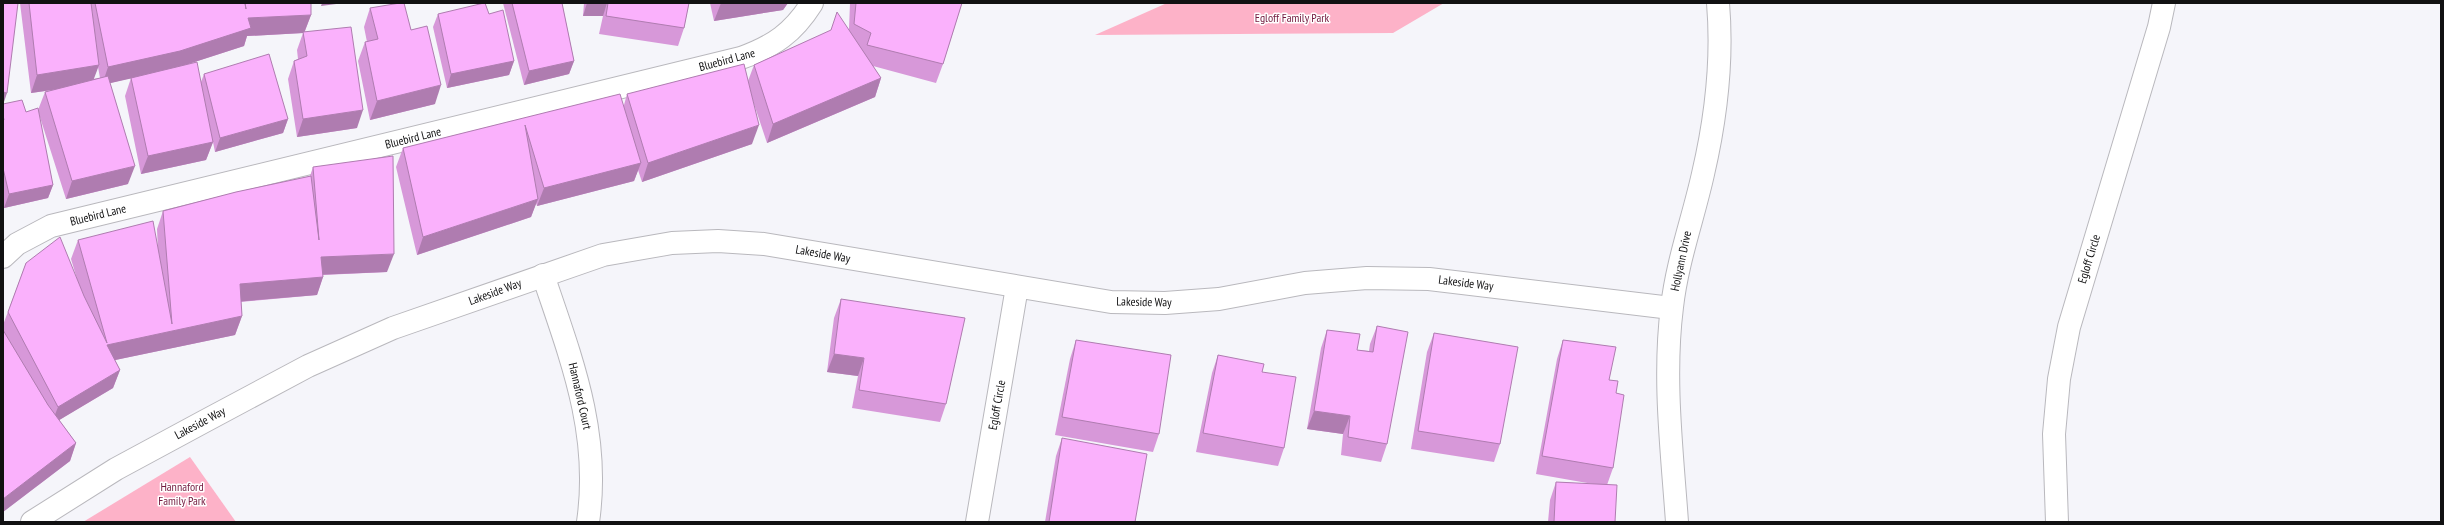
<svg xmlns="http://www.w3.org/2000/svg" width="2444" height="525" viewBox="0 0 2444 525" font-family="'PT Sans Narrow',sans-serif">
<rect width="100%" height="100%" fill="#f5f5fa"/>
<g fill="#fdb2c8">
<path d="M 1167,3 L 1444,3 L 1393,33 L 1095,35 Z"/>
<path d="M 190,457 L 236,522 L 83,522 Z"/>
</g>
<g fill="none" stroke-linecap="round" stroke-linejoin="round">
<g stroke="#b9b8bd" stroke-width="24">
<g id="street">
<path d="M 3,257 L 17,244 L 51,226 L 741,58 C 774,46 793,33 812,3"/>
<path d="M 543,275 C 571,358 601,433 588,522"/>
<path d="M 32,522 L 116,469 L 205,421 L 308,366 L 393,328 L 603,255 L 672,243 L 718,241 L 764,244 L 1111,302 L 1165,303 L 1219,299 L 1305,283 L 1367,278 L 1429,279 L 1671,308"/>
<path d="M 977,522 L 1017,287"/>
<path d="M 1677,522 C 1672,451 1663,378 1672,307 C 1677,262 1693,219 1703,174 C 1716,118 1723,61 1718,3"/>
<path d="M 2057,522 L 2054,434 L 2059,379 L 2069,327 L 2159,27 L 2164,3"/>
</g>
</g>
<use href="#street" stroke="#fff" stroke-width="22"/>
</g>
<g fill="#d798d9" fill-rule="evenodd">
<path d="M 3,3 L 3,104 L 26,112 L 38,110 L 45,92 L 53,90 L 31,93 L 20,3 L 311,3 L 311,15 L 305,31 L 357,128 L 297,137 L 288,79 L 294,61 L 298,59 L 297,50 L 303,33 L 247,36 L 244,46 L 185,65 L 201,82 L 204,74 L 288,119 L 283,133 L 215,152 L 213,142 L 206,160 L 141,174 L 125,96 L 131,78 L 110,83 L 128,184 L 66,199 L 38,111 L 53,185 L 48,198 L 4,208 L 3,205 ZM 98,67 L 100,78 L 93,79 Z"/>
<path d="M 503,3 L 562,3 L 574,61 L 569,74 L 524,85 Z"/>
<path d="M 584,3 L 689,3 L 684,28 L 678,46 L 599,34 L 603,16 L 583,16 Z"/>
<path d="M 710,3 L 788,3 L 783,10 L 714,21 Z"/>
<path d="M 850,3 L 962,3 L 943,64 L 936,83 L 873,66 L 881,78 L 875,97 L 767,143 L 752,98 L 752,144 L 642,182 L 638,170 L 634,181 L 537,206 L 536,203 L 531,217 L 417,255 L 396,167 L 403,148 L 624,105 L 627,94 L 748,81 L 754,65 L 849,29 Z"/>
<path d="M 370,8 L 411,30 L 435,104 L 370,120 L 358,61 L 365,42 L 367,42 L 364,27 Z"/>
<path d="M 438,14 L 489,14 L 514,61 L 509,75 L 447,88 L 433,27 Z"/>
<path d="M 313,167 L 387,272 L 323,275 L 323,277 L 317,295 L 241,302 L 242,316 L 235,335 L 115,360 L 120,370 L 113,388 L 59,420 L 76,443 L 70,461 L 3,512 L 3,325 L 26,263 L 77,279 L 71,259 L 78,240 L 158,251 L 157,229 L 163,211 L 310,176 Z"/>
<path d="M 841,299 L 946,404 L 940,422 L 852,408 L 858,376 L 827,372 L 834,318 Z"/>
<path d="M 1377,326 L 1387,444 L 1381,462 L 1341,455 L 1343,434 L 1307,429 L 1321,348 L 1327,330 L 1357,350 L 1369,351 L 1370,344 Z"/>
<path d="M 1434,333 L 1500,444 L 1494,462 L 1411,449 L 1427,352 Z"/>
<path d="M 1076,340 L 1159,434 L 1153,452 L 1055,435 L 1070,359 Z"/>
<path d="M 1563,340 L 1609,380 L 1616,393 L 1613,468 L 1607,485 L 1615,522 L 1548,522 L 1550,500 L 1556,482 L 1593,484 L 1536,474 L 1557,359 Z"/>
<path d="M 1218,355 L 1262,372 L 1284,448 L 1278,466 L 1196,452 L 1212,373 Z"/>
<path d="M 1062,438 L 1135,522 L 1045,522 L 1056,456 Z"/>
</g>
<g fill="#af7cb0">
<path d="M 322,3 L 344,3 L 321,6 Z"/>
<path d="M 587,3 L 607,3 L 603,16 L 583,16 Z"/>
<path d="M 721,3 L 788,3 L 783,10 L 714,21 Z"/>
<path d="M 311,15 L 304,33 L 303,32 L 303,33 L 247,36 L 244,46 L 173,69 L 102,85 L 108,67 L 248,18 Z"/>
<path d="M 514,61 L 509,75 L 447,88 L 451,74 Z"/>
<path d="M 574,61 L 569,74 L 524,85 L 529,71 Z"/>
<path d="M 99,65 L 92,84 L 31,93 L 37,75 Z"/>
<path d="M 881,78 L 875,97 L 767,143 L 773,124 Z"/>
<path d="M 441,85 L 435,104 L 370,120 L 377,101 Z"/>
<path d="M 3,92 L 7,93 L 3,105 Z"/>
<path d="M 363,110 L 357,128 L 297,137 L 303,119 Z"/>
<path d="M 288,119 L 283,133 L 215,152 L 220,138 Z"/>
<path d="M 759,125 L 752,144 L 642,182 L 648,163 Z"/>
<path d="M 213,142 L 206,160 L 141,174 L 148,156 Z"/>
<path d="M 641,163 L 634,181 L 537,206 L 544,188 Z"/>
<path d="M 135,166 L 128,184 L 66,199 L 72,181 Z"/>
<path d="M 53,185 L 48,198 L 4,208 L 9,194 Z"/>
<path d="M 538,199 L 531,217 L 417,255 L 423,237 Z"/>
<path d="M 394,254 L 387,272 L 314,275 L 321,257 Z"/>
<path d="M 323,277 L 317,295 L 234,302 L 240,284 Z"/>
<path d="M 242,316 L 235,335 L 101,363 L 107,345 Z"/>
<path d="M 834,354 L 864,358 L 858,376 L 827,372 Z"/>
<path d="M 120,370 L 113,388 L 51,425 L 58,407 Z"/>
<path d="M 1314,411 L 1350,416 L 1343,434 L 1307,429 Z"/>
<path d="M 76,443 L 70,461 L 3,512 L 3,499 Z"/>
</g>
<g fill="#fab1fc" stroke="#af7cb0">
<path d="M 3,3 L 18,3 L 7,93 L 3,92 Z"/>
<path d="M 29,3 L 91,3 L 99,65 L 37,75 Z"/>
<path d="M 95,3 L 245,3 L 246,9 L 245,3 L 311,3 L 311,15 L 248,18 L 251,28 L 180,51 L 108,67 Z"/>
<path d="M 400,3 L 404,3 L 411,30 L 427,26 L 441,85 L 377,101 L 365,42 L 378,39 L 370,8 Z"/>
<path d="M 484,3 L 485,3 L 489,14 L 503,10 L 514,61 L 451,74 L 438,14 Z"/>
<path d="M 512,3 L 562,3 L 574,61 L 529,71 Z"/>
<path d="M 608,3 L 689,3 L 684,28 L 606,16 Z"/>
<path d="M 856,3 L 962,3 L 943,64 L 867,45 L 871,33 L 854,24 Z"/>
<path d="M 837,12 L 881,78 L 773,124 L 754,65 L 831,30 Z"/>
<path d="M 351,27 L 363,110 L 303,119 L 294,61 L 307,56 L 303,32 Z"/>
<path d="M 269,54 L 288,119 L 220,138 L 204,74 Z"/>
<path d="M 197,62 L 213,142 L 148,156 L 131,78 Z"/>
<path d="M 744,64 L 759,125 L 648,163 L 627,94 Z"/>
<path d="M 108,76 L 135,166 L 72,181 L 45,92 Z"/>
<path d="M 620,94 L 641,163 L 544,188 L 525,125 L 538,199 L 423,237 L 403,148 Z"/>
<path d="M 22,100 L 26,112 L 38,108 L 53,185 L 9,194 L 3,168 L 3,120 L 4,120 L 3,115 L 3,104 Z"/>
<path d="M 393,156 L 394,254 L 321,257 L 323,277 L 240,284 L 242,316 L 107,345 L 120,370 L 58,407 L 8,312 L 26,263 L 60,237 L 84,296 L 107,343 L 78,240 L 153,221 L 172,324 L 163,211 L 236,192 L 311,176 L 319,240 L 313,167 Z"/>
<path d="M 841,299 L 965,318 L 946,404 L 859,390 L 864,358 L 834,354 Z"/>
<path d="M 1377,326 L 1408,332 L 1387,444 L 1348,437 L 1350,416 L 1314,411 L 1327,330 L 1360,334 L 1357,350 L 1373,352 Z"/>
<path d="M 3,330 L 48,405 L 76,443 L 3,499 Z"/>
<path d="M 1434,333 L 1518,347 L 1500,444 L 1418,431 Z"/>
<path d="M 1076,340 L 1171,355 L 1159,434 L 1062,417 Z"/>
<path d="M 1563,340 L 1616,347 L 1609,380 L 1618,381 L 1616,393 L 1624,395 L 1613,468 L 1542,456 Z"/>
<path d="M 1218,355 L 1264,364 L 1262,372 L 1296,377 L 1284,448 L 1203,433 Z"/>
<path d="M 1062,438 L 1147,454 L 1135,522 L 1049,522 Z"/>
<path d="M 1556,482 L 1617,485 L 1615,522 L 1554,522 Z"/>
</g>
<g text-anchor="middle" stroke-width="3" stroke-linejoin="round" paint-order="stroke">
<g font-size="12" fill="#731a3f" stroke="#fff">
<text x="1292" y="22">Egloff Family Park</text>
<text x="182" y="491">Hannaford<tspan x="182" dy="14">Family Park</tspan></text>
</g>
<g font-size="12" fill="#111112" stroke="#fff">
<text transform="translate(727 60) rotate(-15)" y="4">Bluebird Lane</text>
<text transform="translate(413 138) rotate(-14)" y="4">Bluebird Lane</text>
<text transform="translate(98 215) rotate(-14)" y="4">Bluebird Lane</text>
<text transform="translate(823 254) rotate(10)" y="4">Lakeside Way</text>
<text transform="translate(2089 259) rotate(-73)" y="4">Egloff Circle</text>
<text transform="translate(1681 261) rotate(-78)" y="4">Hollyann Drive</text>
<text transform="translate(1466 283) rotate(7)" y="4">Lakeside Way</text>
<text transform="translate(495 292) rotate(-20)" y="4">Lakeside Way</text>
<text transform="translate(1144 302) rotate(1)" y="4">Lakeside Way</text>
<text transform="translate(580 396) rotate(77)" y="4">Hannaford Court</text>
<text transform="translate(997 405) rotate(-80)" y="4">Egloff Circle</text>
<text transform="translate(200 423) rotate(-28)" y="4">Lakeside Way</text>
</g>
</g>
<rect width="2444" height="525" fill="none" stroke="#111112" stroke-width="8"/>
</svg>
